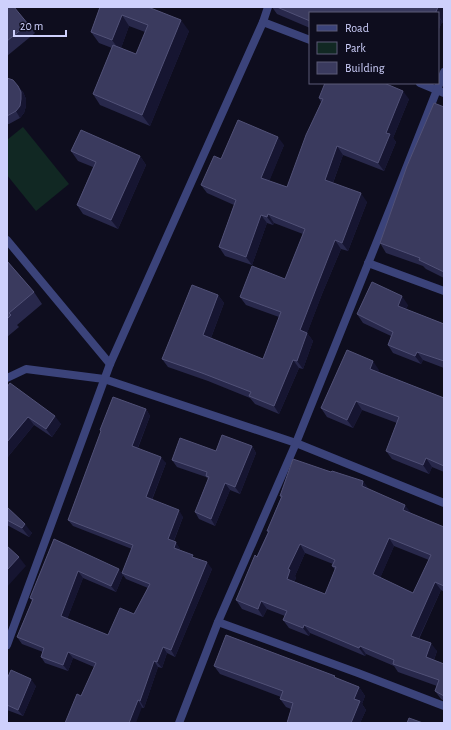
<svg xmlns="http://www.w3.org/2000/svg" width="451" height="730" viewBox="0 0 451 730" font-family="'Alegreya Sans',sans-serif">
<rect width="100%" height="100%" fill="#0e0d1e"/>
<path fill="#112823" d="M 23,127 L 69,184 L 36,211 L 7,175 L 7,140 Z"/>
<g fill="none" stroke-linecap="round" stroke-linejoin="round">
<g stroke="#3b437a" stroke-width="8">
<path d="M 263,22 L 310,40"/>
<path d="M 420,83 L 444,93"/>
<path d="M 7,240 L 110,364"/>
<path d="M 368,263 L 444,291"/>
<path d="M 7,378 L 26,369 L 104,379 L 296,443 L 444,503"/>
<path d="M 218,622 L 358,673 L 444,706"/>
<path d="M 7,645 L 110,364 L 263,22 L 268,7"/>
<path d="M 179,723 L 218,622 L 296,443 L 396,194 L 444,72"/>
</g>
</g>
<g fill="#28284b" fill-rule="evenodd">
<path d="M 100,7 L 189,31 L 150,126 L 100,105 L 93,94 L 112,48 L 99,43 L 91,32 ZM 129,26 L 145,32 L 136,54 L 121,48 Z"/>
<path d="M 272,7 L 444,7 L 444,21 L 443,23 L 442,22 L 438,31 L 438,13 L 310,13 L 310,28 L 277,14 Z"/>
<path d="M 7,9 L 28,24 L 35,33 L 7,56 Z"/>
<path d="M 7,78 L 23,92 L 26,99 L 26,106 L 24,113 L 20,118 L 9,124 L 7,124 Z"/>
<path d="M 319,98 L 409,99 L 393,138 L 396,142 L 384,171 L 343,155 L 333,183 L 367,202 L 348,251 L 341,249 L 322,294 L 307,333 L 313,341 L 303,369 L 299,368 L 279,414 L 255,404 L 250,398 L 208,381 L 168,367 L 162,359 L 218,295 L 224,303 L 211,338 L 263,359 L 279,317 L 246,305 L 240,297 L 285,279 L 303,234 L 274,223 L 273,225 L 267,223 L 252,265 L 225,256 L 219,247 L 234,205 L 207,193 L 201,185 L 221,159 L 284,145 L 269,181 L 287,187 L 321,102 Z"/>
<path d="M 444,107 L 444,278 L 426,269 L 423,266 L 386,253 L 380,243 Z"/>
<path d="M 71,151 L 140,156 L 146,165 L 118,229 L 83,214 L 77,205 L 93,167 L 78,161 Z"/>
<path d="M 7,261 L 34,292 L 42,304 L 17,325 L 19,327 L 7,337 Z"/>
<path d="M 408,305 L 406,309 L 444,324 L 444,368 L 423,360 L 421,364 L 393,353 L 388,345 L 391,336 L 363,323 L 357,314 Z"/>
<path d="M 379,370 L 378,372 L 444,398 L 444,472 L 432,467 L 429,474 L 392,459 L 386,451 L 397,423 L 362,410 L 353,428 L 327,417 L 321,408 Z"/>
<path d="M 7,387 L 61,424 L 52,437 L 34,425 L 7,458 Z"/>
<path d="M 146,409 L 150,416 L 138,448 L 166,463 L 152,500 L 183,517 L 174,541 L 180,549 L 180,550 L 195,558 L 212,569 L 175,657 L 167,653 L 162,668 L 158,667 L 144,708 L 81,696 L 94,667 L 73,658 L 68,671 L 45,663 L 41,657 L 43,652 L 22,644 L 17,637 L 32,601 L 30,598 L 54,539 L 122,573 L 132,549 L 73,526 L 68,520 L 101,432 L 100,430 ZM 123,575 L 126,579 L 148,588 L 134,614 L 108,635 L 67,619 L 83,578 L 116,592 Z"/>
<path d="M 252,446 L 256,453 L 240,494 L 230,490 L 215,526 L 199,519 L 195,512 L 208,479 L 206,477 L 177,467 L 172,460 L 216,451 Z"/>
<path d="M 368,489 L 411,514 L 444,527 L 444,592 L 441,590 L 419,639 L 437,651 L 434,660 L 444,664 L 444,701 L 441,699 L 435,691 L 437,686 L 398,672 L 394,666 L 366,654 L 365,656 L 310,633 L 309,636 L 289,628 L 283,620 L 285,616 L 267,609 L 263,617 L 242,609 L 236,600 L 268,532 L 267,531 L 281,497 L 280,496 ZM 394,546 L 429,560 L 413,593 L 380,578 ZM 305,553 L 333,564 L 332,566 L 335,570 L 325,594 L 294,582 L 296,578 L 295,576 Z"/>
<path d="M 7,507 L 32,533 L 29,537 L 7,525 Z"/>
<path d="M 214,666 L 336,678 L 359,687 L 365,696 L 362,704 L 366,710 L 360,723 L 287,723 L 291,709 L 286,707 L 280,699 L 281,697 L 220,674 Z"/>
<path d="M 7,679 L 36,686 L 23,716 L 7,710 Z"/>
</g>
<g fill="#161531">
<path d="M 438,7 L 444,7 L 444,21 L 443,23 L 438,15 L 438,13 L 436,13 L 436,12 Z"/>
<path d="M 122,15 L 129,26 L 120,51 L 112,40 Z"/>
<path d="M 438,16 L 442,22 L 438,31 Z"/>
<path d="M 181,20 L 189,31 L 150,126 L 142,115 Z"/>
<path d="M 18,86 L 23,92 L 26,99 L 26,106 L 24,113 L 20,118 L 16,111 Z"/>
<path d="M 403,91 L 409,99 L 393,138 L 396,142 L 384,171 L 378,163 L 386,133 Z"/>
<path d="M 278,137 L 284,145 L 267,187 L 261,178 Z"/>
<path d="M 337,146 L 343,155 L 331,188 L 325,180 Z"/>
<path d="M 140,156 L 146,165 L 118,229 L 111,220 Z"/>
<path d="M 361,193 L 367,202 L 348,251 L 342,243 Z"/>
<path d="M 268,214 L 274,223 L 273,225 L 267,217 Z"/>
<path d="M 261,215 L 267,223 L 252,265 L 246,257 Z"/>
<path d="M 335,240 L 341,249 L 322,294 L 305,339 L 300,330 L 317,286 Z"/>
<path d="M 218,295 L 224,303 L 209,343 L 203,335 Z"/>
<path d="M 402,296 L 408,305 L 403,314 L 398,306 Z"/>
<path d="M 307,333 L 313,341 L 303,369 L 297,361 Z"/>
<path d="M 417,352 L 423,360 L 421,364 L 415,356 Z"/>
<path d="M 293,360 L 299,368 L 279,414 L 274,406 Z"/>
<path d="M 373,361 L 379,370 L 376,378 L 370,369 Z"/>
<path d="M 356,401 L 362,410 L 353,428 L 347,420 Z"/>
<path d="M 146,409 L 150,416 L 136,452 L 132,446 Z"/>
<path d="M 55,416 L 61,424 L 52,437 L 46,429 Z"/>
<path d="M 28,417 L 34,425 L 7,458 L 7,442 Z"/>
<path d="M 252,446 L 256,453 L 240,494 L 235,487 Z"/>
<path d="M 161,457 L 166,463 L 150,504 L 146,497 Z"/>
<path d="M 426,458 L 432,467 L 429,474 L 423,465 Z"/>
<path d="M 363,481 L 369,489 L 362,486 Z"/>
<path d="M 225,483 L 230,490 L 215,526 L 211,519 Z"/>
<path d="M 405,505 L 411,513 L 409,518 L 403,510 Z"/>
<path d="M 179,510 L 183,517 L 172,545 L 168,539 Z"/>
<path d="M 25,524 L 32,533 L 29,537 L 22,528 Z"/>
<path d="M 389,538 L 394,546 L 378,583 L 373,574 Z"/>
<path d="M 176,542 L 180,549 L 178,554 L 174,548 Z"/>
<path d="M 300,544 L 305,553 L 295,576 L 296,578 L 292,587 L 287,579 L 288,569 Z"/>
<path d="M 19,557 L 26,566 L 7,587 L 7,570 Z"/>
<path d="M 207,562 L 212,569 L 175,657 L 171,650 Z"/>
<path d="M 119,569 L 123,575 L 116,592 L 111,586 Z"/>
<path d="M 78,571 L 83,578 L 66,622 L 61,616 Z"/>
<path d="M 435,582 L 441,590 L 416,644 L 411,636 Z"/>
<path d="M 261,601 L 267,609 L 263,617 L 258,609 Z"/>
<path d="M 304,625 L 310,633 L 309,636 L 303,628 Z"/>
<path d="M 431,643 L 437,651 L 432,665 L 426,657 Z"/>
<path d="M 360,646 L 366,654 L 365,656 L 359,648 Z"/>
<path d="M 163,647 L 167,653 L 162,668 L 157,662 Z"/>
<path d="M 68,652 L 73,658 L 68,671 L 63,665 Z"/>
<path d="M 154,661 L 158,667 L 144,708 L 140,701 Z"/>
<path d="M 31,679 L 36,686 L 23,716 L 18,710 Z"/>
<path d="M 359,687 L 365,696 L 362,704 L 366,710 L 360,723 L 351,723 L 354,699 Z"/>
<path d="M 138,700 L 142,707 L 136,723 L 129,723 Z"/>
</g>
<g fill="#3a3a5e" stroke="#515177" fill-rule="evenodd">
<path d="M 9,7 L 14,7 L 28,24 L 7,41 L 7,9 Z"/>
<path d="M 100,7 L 148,7 L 181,20 L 142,115 L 93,94 L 113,45 L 136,54 L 148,25 L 122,15 L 112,40 L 91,32 Z"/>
<path d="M 277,7 L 438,7 L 436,12 L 435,12 L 434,13 L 310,13 L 310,21 Z"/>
<path d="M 7,78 L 13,80 L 18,86 L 21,92 L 21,99 L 20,106 L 16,111 L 7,116 Z"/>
<path d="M 325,83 L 384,83 L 403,91 L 386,133 L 390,134 L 378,163 L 337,146 L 325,180 L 361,193 L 342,243 L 335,240 L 317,286 L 300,330 L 307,333 L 297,361 L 293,360 L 274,406 L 249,396 L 251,392 L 202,373 L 162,359 L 192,285 L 218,295 L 203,335 L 263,359 L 281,312 L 240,297 L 252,266 L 285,279 L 305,229 L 268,214 L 267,217 L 261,215 L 246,257 L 219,247 L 236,200 L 201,185 L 214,156 L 221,159 L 238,120 L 278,137 L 261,178 L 287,187 L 306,135 L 323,99 L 319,98 Z"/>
<path d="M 434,103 L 444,107 L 444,272 L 419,260 L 420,258 L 380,243 L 407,166 Z"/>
<path d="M 81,130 L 140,156 L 111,220 L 77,205 L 96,162 L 71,151 Z"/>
<path d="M 7,261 L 34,292 L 9,313 L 11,315 L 7,319 Z"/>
<path d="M 372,282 L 402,296 L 398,306 L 444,324 L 444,361 L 417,352 L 415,356 L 388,345 L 393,332 L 357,314 Z"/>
<path d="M 347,350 L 373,361 L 370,369 L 444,398 L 444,466 L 426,458 L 423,465 L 386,451 L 399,417 L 356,401 L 347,420 L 321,408 Z"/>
<path d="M 10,383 L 55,416 L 46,429 L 28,417 L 7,442 L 7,387 Z"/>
<path d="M 113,397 L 146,409 L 132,446 L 161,457 L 146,497 L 179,510 L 168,539 L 176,542 L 174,548 L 193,555 L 192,557 L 207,562 L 171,650 L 163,647 L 157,662 L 154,661 L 140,701 L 138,700 L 129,723 L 65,723 L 77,694 L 81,696 L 96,663 L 68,652 L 63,665 L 41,657 L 44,648 L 17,637 L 33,599 L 30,598 L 54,539 L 119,569 L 111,586 L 78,571 L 61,616 L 108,635 L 120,608 L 134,614 L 150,584 L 122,573 L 133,545 L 68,520 L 101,431 L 100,430 Z"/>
<path d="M 222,435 L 252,446 L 235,487 L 225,483 L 211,519 L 195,512 L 209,477 L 206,476 L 207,472 L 172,460 L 180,438 L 216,451 Z"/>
<path d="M 293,459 L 331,472 L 332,471 L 363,481 L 362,486 L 405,505 L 403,510 L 444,527 L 444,586 L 435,582 L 411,636 L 431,643 L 426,657 L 444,664 L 444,696 L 435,691 L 439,680 L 393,664 L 394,660 L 360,646 L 359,648 L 304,625 L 303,628 L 283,620 L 287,611 L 261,601 L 258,609 L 236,600 L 255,555 L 257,557 L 269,531 L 267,531 L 282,496 L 280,496 ZM 389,538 L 431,555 L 413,593 L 373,574 ZM 300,544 L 335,560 L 332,566 L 336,567 L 325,594 L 287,579 L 290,570 L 288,569 Z"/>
<path d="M 7,507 L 25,524 L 22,528 L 7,520 Z"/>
<path d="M 7,546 L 19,557 L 7,570 Z"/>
<path d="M 226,635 L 335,676 L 334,677 L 359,687 L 354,699 L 360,701 L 351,723 L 287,723 L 293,703 L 280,699 L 283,691 L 214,666 Z"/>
<path d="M 11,670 L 31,679 L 18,710 L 7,705 L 7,679 Z"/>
<path d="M 409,718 L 423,723 L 407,723 Z"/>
</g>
<rect width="451" height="730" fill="none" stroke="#ced0fc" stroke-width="16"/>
<rect x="309" y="12" width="130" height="72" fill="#0e0d1e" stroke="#5b5b77"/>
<rect x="317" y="25" width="20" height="6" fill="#3b437a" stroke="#5b5b77"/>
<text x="345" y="32" font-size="12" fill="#ced0fc">Road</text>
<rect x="317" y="42" width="20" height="12" fill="#112823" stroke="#5b5b77"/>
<text x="345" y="52" font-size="12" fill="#ced0fc">Park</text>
<rect x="317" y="62" width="20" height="12" fill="#3a3a5e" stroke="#5b5b77"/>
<text x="345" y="72" font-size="12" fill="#ced0fc">Building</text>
<path d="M14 30v6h52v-6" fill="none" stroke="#ced0fc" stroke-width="2"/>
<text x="20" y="30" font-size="12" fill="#ced0fc" stroke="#0e0d1e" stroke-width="3" paint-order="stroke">20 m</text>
</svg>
